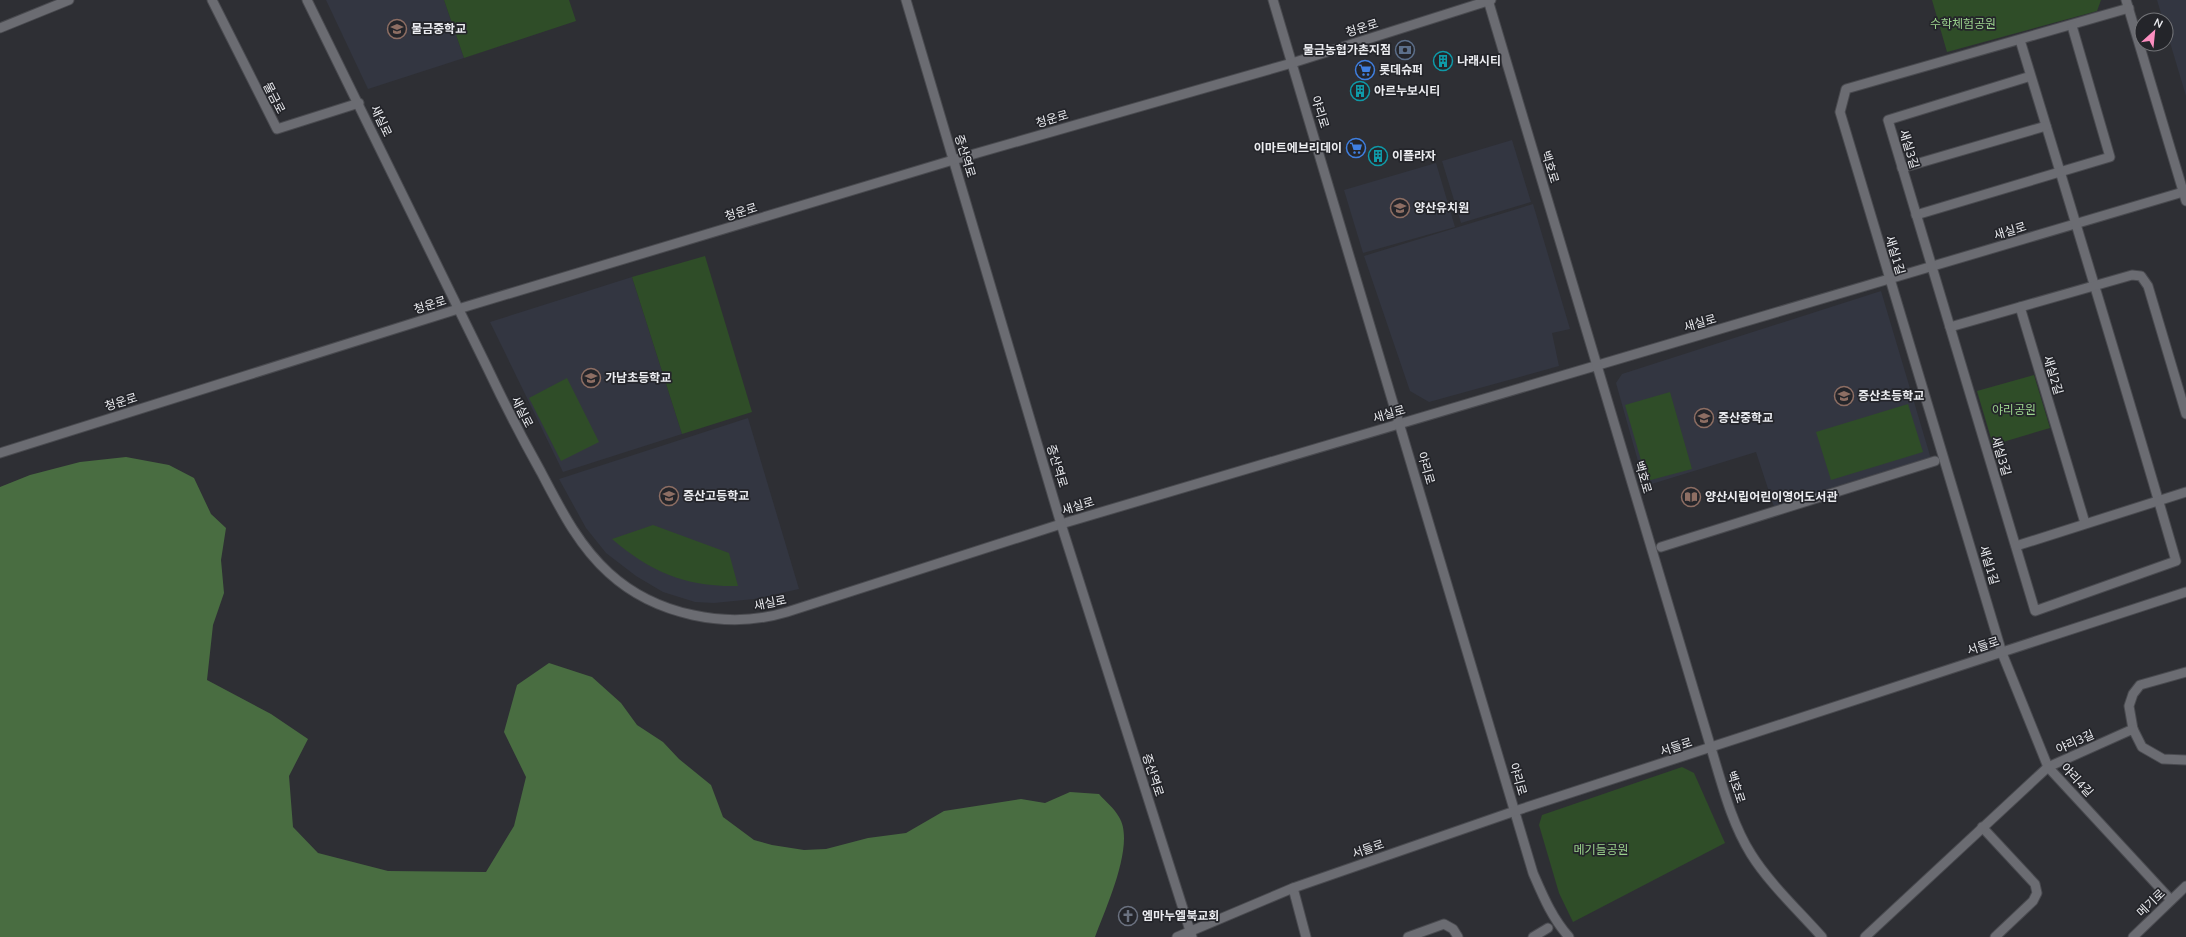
<svg xmlns="http://www.w3.org/2000/svg" width="2186" height="937" viewBox="0 0 2186 937" font-family="'Nunito Sans','Noto Sans KR',sans-serif">
<rect width="100%" height="100%" fill="#2e2f34"/>
<g fill="#333641">
<path d="M 326,0 L 444,0 L 464,58 L 368,89 Z"/>
<path d="M 2157,0 L 2186,0 L 2186,96 L 2166,29 L 2166,20 L 2163,20 Z"/>
<path d="M 1512,140 L 1531,202 L 1461,223 L 1442,161 Z"/>
<path d="M 1436,163 L 1455,227 L 1363,253 L 1344,190 Z"/>
<path d="M 1533,204 L 1570,329 L 1552,333 L 1559,366 L 1429,402 L 1410,391 L 1364,256 Z"/>
<path d="M 632,277 L 682,434 L 563,472 L 490,322 Z"/>
<path d="M 1881,291 L 1931,459 L 1774,507 L 1756,452 L 1645,486 L 1616,383 L 1622,374 Z"/>
<path d="M 748,418 L 799,589 L 754,599 L 714,603 L 695,602 L 663,592 L 636,576 L 606,553 L 586,528 L 559,479 Z"/>
</g>
<g fill="#2f4d28">
<path d="M 444,0 L 569,0 L 576,21 L 464,58 Z"/>
<path d="M 1932,0 L 2101,0 L 2097,11 L 1947,52 Z"/>
<path d="M 705,256 L 752,412 L 682,434 L 632,277 Z"/>
<path d="M 2034,375 L 2050,428 L 1993,445 L 1977,391 Z"/>
<path d="M 567,378 L 599,442 L 561,461 L 529,398 Z"/>
<path d="M 1670,392 L 1692,469 L 1647,481 L 1625,405 Z"/>
<path d="M 1908,404 L 1923,452 L 1831,480 L 1816,432 Z"/>
<path d="M 653,525 L 729,553 L 738,586 C 686,587 652,573 612,539 Z"/>
<path d="M 1682,767 L 1694,773 L 1725,843 L 1573,922 L 1559,893 L 1539,825 L 1542,815 Z"/>
</g>
<path fill="#496d41" d="M 126,457 L 169,465 L 194,478 L 211,514 L 226,528 L 221,560 L 224,593 L 213,625 L 207,680 L 271,714 L 308,739 L 289,776 L 293,827 L 318,853 L 388,871 L 486,872 L 514,826 L 526,777 L 504,732 L 517,685 L 549,663 L 592,677 L 621,703 L 637,725 L 663,742 L 679,759 L 711,785 L 723,817 L 754,840 L 772,845 L 804,850 L 826,849 L 868,838 L 906,833 L 944,811 L 1021,799 L 1045,803 L 1070,792 L 1099,794 C 1105,801 1114,808 1119,817 C 1136,844 1105,909 1095,937 L 0,937 L 0,487 L 30,475 L 80,462 Z"/>
<g fill="none" stroke-linecap="round" stroke-linejoin="round">
<g stroke="#494a4f" stroke-width="11">
<g id="minor">
<path d="M 212,0 L 277,129 L 359,103"/>
<path d="M 307,0 C 368,122 427,245 487,367 C 504,403 522,438 541,472 C 560,508 578,545 609,573 C 655,615 727,630 787,612 L 1061,524 L 2183,192"/>
<path d="M 906,0 L 1061,524 L 1192,937"/>
<path d="M 1273,0 L 1533,873 C 1543,896 1552,918 1569,937"/>
<path d="M 1488,0 L 1711,748 C 1722,784 1731,822 1751,854 C 1769,883 1799,911 1822,937"/>
<path d="M 2126,0 L 2186,201"/>
<path d="M 2129,8 L 1846,89 L 1840,112 L 2002,653 L 2048,767 L 2171,900"/>
<path d="M 0,28 L 69,0"/>
<path d="M 2020,40 C 2073,214 2126,387 2176,561 L 2035,611 L 1888,120 L 2031,76"/>
<path d="M 1902,168 L 2046,126"/>
<path d="M 1916,215 L 2110,157 L 2072,26"/>
<path d="M 2020,307 L 2085,523"/>
<path d="M 1950,327 L 2132,275 L 2141,276 L 2148,286 L 2186,414"/>
<path d="M 0,453 L 458,309 L 953,160 L 1292,63 L 1491,0"/>
<path d="M 2016,546 L 2186,492"/>
<path d="M 1661,547 L 1935,461"/>
<path d="M 2133,729 L 2129,706 L 2133,694 L 2140,685 L 2186,672"/>
<path d="M 1982,827 L 2035,884 L 2037,893 L 2033,901 L 1995,937"/>
<path d="M 1293,888 L 1306,937"/>
<path d="M 1177,937 L 1293,888 L 1515,811 L 2186,592"/>
<path d="M 1408,937 L 1444,924 L 1453,929 L 1458,937"/>
<path d="M 1533,937 L 1548,928"/>
<path d="M 1865,937 L 2048,767 L 2133,729 L 2142,747 L 2163,759 L 2186,760"/>
<path d="M 2133,937 L 2186,886"/>
</g>
</g>
<use href="#minor" stroke="#6b6c72" stroke-width="9"/>
</g>
<defs>
<g id="school-ring" transform="scale(1)"><circle r="9.5" fill="#24252a" stroke="#8d6e63" stroke-width="1.5"/><path d="M0-5L7-2L0 1L-7-2ZM-4 1L0 2.5L4 1V4Q0 6-4 4Z" fill="#8d6e63"/></g>
<g id="bank-ring" transform="scale(1)"><circle r="9.5" fill="#24252a" stroke="#5c6f8a" stroke-width="1.5"/><path d="M-6-4H6V4H-6ZM0-2.3a2.3 2.3 0 1 0 0 4.6a2.3 2.3 0 1 0 0-4.6Z" fill="#5c6f8a"/></g>
<g id="building-ring" transform="scale(1)"><circle r="9.5" fill="#24252a" stroke="#0f9aa8" stroke-width="1.5"/><path d="M-4-6H4V6H1V3H-1V6H-4ZM-2.5-4.3h1.7v1.8h-1.7ZM.8-4.3h1.7v1.8H.8ZM-2.5-1h1.7V.8h-1.7ZM.8-1h1.7V.8H.8Z" fill="#0f9aa8"/></g>
<g id="supermarket-ring" transform="scale(1)"><circle r="9.5" fill="#24252a" stroke="#3f7fe0" stroke-width="1.5"/><path d="M-6-5.5h2.5l.6 2H6L4.5 2H-2.5L-4.4-4H-6ZM-1.5 3.2a1.3 1.3 0 1 0 .1 0ZM3 3.2a1.3 1.3 0 1 0 .1 0Z" fill="#3f7fe0"/></g>
<g id="library-ring" transform="scale(1)"><circle r="9.5" fill="#24252a" stroke="#8d6e63" stroke-width="1.5"/><path d="M-6-4Q-3-5.5-.7-3.5V5Q-3 3-6 4ZM6-4Q3-5.5 .7-3.5V5Q3 3 6 4Z" fill="#8d6e63"/></g>
<g id="church-ring" transform="scale(1)"><circle r="9.5" fill="#24252a" stroke="#6b7280" stroke-width="1.5"/><path d="M-1.2-6h2.4v3.5h3.3v2.4h-3.3V6h-2.4V-.1h-3.3v-2.4h3.3Z" fill="#6b7280"/></g>
</defs>
<g fill-rule="evenodd">
<use href="#school-ring" x="397" y="29"/>
<use href="#bank-ring" x="1405" y="50"/>
<use href="#building-ring" x="1443" y="61"/>
<use href="#supermarket-ring" x="1365" y="70"/>
<use href="#building-ring" x="1360" y="91"/>
<use href="#supermarket-ring" x="1356" y="148"/>
<use href="#building-ring" x="1378" y="156"/>
<use href="#school-ring" x="1400" y="208"/>
<use href="#school-ring" x="591" y="378"/>
<use href="#school-ring" x="1844" y="396"/>
<use href="#school-ring" x="1704" y="418"/>
<use href="#school-ring" x="669" y="496"/>
<use href="#library-ring" x="1691" y="497"/>
<use href="#church-ring" x="1128" y="916"/>
</g>
<g text-anchor="middle" stroke-width="3.5" stroke-linejoin="round" paint-order="stroke">
<g font-size="12" fill="#9bd28d" stroke="#24252a">
<text x="1963" y="28">수학체험공원</text>
<text x="2014" y="414">야리공원</text>
<text x="1601" y="854">메기들공원</text>
</g>
<g font-size="12" fill="#ebecf0" stroke="#24252a">
<text transform="translate(1362 28) rotate(-17)" y="4">청운로</text>
<text transform="translate(274 98) rotate(63)" y="4">물금로</text>
<text transform="translate(1320 112) rotate(73)" y="4">야리로</text>
<text transform="translate(1052 119) rotate(-16)" y="4">청운로</text>
<text transform="translate(381 121) rotate(64)" y="4">새실로</text>
<text transform="translate(1909 149) rotate(73)" y="4">새실3길</text>
<text transform="translate(965 156) rotate(73)" y="4">증산역로</text>
<text transform="translate(1550 167) rotate(73)" y="4">백호로</text>
<text transform="translate(741 212) rotate(-17)" y="4">청운로</text>
<text transform="translate(2010 231) rotate(-17)" y="4">새실로</text>
<text transform="translate(1895 255) rotate(73)" y="4">새실1길</text>
<text transform="translate(430 305) rotate(-17)" y="4">청운로</text>
<text transform="translate(1700 323) rotate(-16)" y="4">새실로</text>
<text transform="translate(2053 375) rotate(73)" y="4">새실2길</text>
<text transform="translate(121 402) rotate(-17)" y="4">청운로</text>
<text transform="translate(522 412) rotate(63)" y="4">새실로</text>
<text transform="translate(1389 414) rotate(-16)" y="4">새실로</text>
<text transform="translate(2001 456) rotate(73)" y="4">새실3길</text>
<text transform="translate(1057 466) rotate(73)" y="4">증산역로</text>
<text transform="translate(1426 468) rotate(74)" y="4">야리로</text>
<text transform="translate(1643 477) rotate(74)" y="4">백호로</text>
<text transform="translate(1078 506) rotate(-17)" y="4">새실로</text>
<text transform="translate(1989 565) rotate(73)" y="4">새실1길</text>
<text transform="translate(770 603) rotate(-12)" y="4">새실로</text>
<text transform="translate(1983 646) rotate(-18)" y="4">서들로</text>
<text transform="translate(2075 742) rotate(-24)" y="4">야리3길</text>
<text transform="translate(1676 747) rotate(-18)" y="4">서들로</text>
<text transform="translate(1153 775) rotate(72)" y="4">증산역로</text>
<text transform="translate(1518 779) rotate(74)" y="4">야리로</text>
<text transform="translate(2077 780) rotate(47)" y="4">야리4길</text>
<text transform="translate(1736 787) rotate(72)" y="4">백호로</text>
<text transform="translate(1368 849) rotate(-19)" y="4">서들로</text>
<text transform="translate(2151 903) rotate(-44)" y="4">메기로</text>
</g>
<g font-size="12" font-weight="bold" fill="#ebecf0" stroke="#24252a" text-anchor="start">
<text x="411" y="33">물금중학교</text>
<text x="1391" y="54" text-anchor="end">물금농협가촌지점</text>
<text x="1457" y="65">나래시티</text>
<text x="1379" y="74">롯데슈퍼</text>
<text x="1374" y="95">아르누보시티</text>
<text x="1342" y="152" text-anchor="end">이마트에브리데이</text>
<text x="1392" y="160">이플라자</text>
<text x="1414" y="212">양산유치원</text>
<text x="605" y="382">가남초등학교</text>
<text x="1858" y="400">증산초등학교</text>
<text x="1718" y="422">증산중학교</text>
<text x="683" y="500">증산고등학교</text>
<text x="1705" y="501">양산시립어린이영어도서관</text>
<text x="1142" y="920">엠마누엘북교회</text>
</g>
</g>
<g transform="translate(2154 32) rotate(27)"><circle r="19" fill="#24252a" stroke="#747579"/>
<path d="M0-3L7 15L0 10L-7 15Z" fill="#fd8ec0"/>
<text y="-6" font-size="11" font-weight="bold" text-anchor="middle" fill="#ebecf0">N</text>
</g>
</svg>
